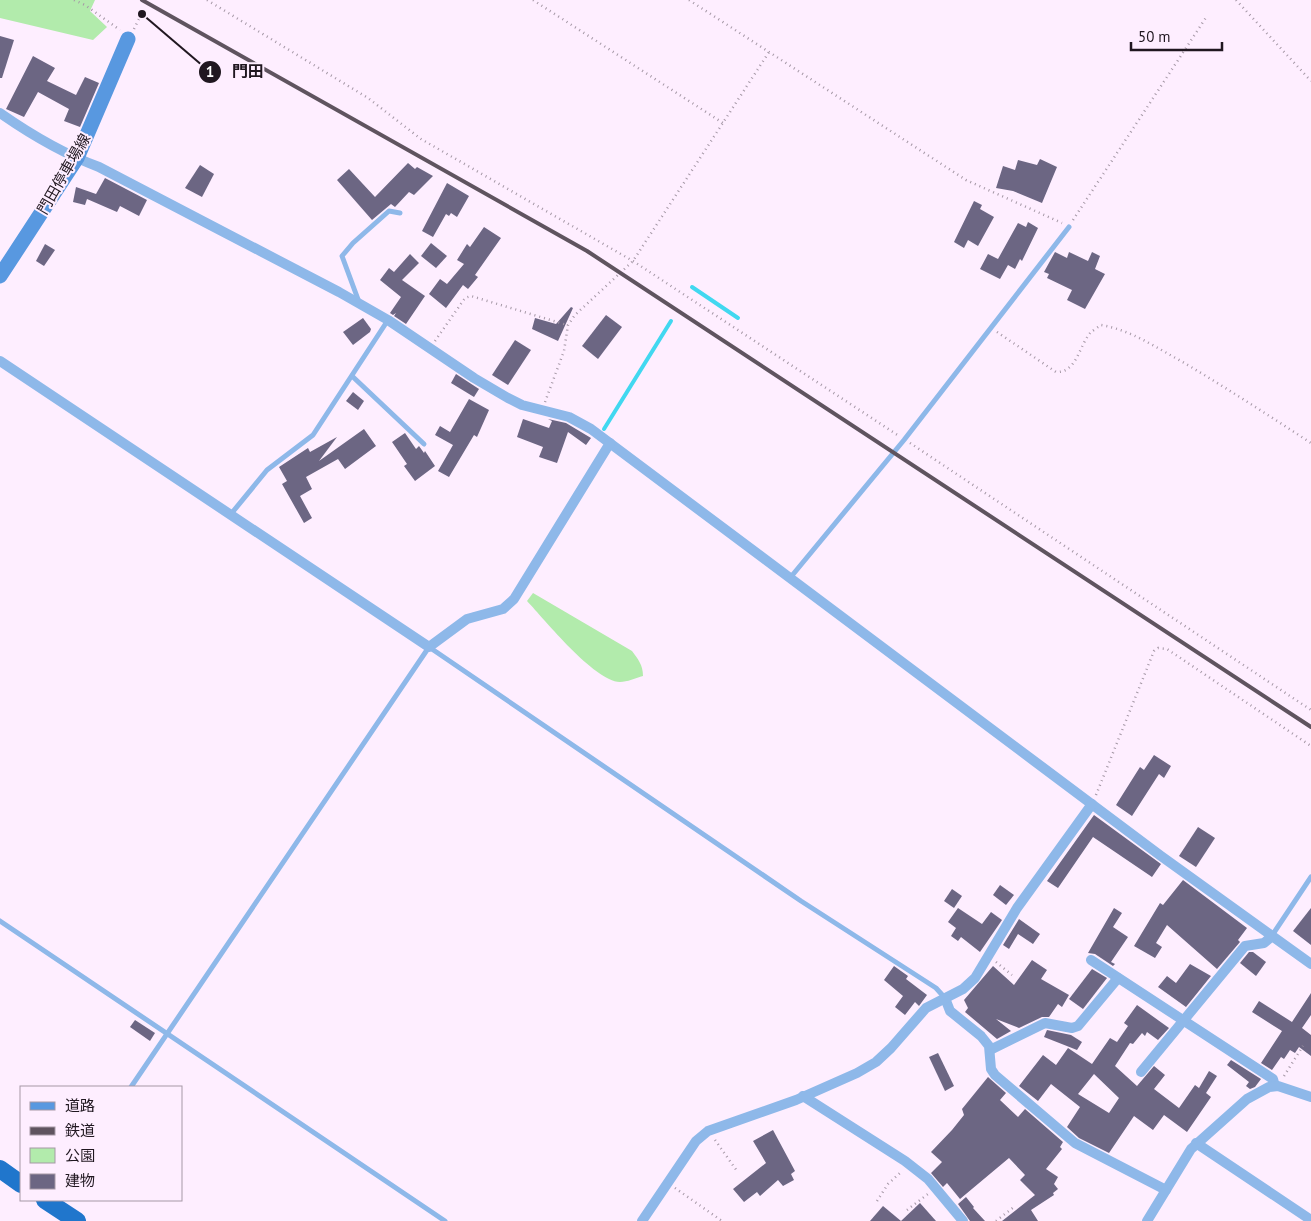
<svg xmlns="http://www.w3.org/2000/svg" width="1311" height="1221" viewBox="0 0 1311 1221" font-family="'PT Sans','Noto Sans JP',sans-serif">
<rect width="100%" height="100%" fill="#feeeff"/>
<g fill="#b2ebac">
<path d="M 0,0 L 95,0 L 90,11 L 107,27 L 93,40 L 0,18 Z"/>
<path d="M 533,593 L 632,651 C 638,659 643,665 643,676 C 636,678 627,682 620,682 C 594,681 545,620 527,601 Z"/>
</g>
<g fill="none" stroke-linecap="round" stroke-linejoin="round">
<g stroke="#41d8f0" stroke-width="4">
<path d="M 692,287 L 738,318"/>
<path d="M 604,429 L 671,321"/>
</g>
</g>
<g fill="#6c6683" fill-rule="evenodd">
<path d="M 0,36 L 14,40 L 2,78 L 0,78 Z"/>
<path d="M 33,56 L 55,68 L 47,81 L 76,95 L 85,77 L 99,83 L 80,127 L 64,121 L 69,109 L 38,92 L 24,117 L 6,109 Z"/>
<path d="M 1040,159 L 1057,167 L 1042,203 L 1013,191 L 996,188 L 1003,166 L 1015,170 L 1018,160 L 1037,165 Z"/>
<path d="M 408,163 L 415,169 L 417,167 L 433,176 L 414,195 L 409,192 L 395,207 L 391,204 L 372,220 L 337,180 L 349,169 L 375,197 Z"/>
<path d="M 200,165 L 214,174 L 202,197 L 185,188 Z"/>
<path d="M 105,178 L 147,200 L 139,216 L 120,206 L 117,212 L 87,199 L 85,205 L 73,202 L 76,187 L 96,194 Z"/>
<path d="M 447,183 L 469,196 L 457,217 L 451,213 L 449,216 L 446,214 L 433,237 L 422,231 Z"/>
<path d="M 974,201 L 982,205 L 980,209 L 994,217 L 978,246 L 968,240 L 964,248 L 954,242 Z"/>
<path d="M 1028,222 L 1038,228 L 1022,261 L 1020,259 L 1015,269 L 1008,265 L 1000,279 L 980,269 L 988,254 L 998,259 L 1018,223 L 1026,227 Z"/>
<path d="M 484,227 L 501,238 L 475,275 L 478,277 L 468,289 L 463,285 L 446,308 L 429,294 L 440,279 L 447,284 L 464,264 L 457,260 L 467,244 L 470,247 Z"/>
<path d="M 431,243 L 447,256 L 436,268 L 421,256 Z"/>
<path d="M 45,244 L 55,250 L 44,266 L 36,261 Z"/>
<path d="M 1055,252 L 1067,258 L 1069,252 L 1088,261 L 1092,252 L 1100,256 L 1095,269 L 1105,274 L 1085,309 L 1067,300 L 1072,290 L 1047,278 L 1049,274 L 1044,272 Z"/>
<path d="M 410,254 L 419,263 L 402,280 L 425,296 L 406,324 L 394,316 L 396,313 L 393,315 L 390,313 L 401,297 L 380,280 L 389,268 L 394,272 Z"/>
<path d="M 571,307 L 573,308 L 558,341 L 532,329 L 535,318 L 556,324 Z"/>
<path d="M 606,315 L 622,327 L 598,359 L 582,346 Z"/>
<path d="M 363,318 L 371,329 L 370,332 L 353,345 L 343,332 Z"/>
<path d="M 515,340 L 531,350 L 508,385 L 492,375 Z"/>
<path d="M 456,374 L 479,389 L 474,397 L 451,383 Z"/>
<path d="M 353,392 L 364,401 L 358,410 L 346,401 Z"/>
<path d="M 469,399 L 489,410 L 477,437 L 474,435 L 449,477 L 438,471 L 453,445 L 435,435 L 440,426 L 450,432 Z"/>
<path d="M 523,419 L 549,428 L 552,421 L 548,419 L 566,423 L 591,438 L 586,445 L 568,432 L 557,463 L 539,457 L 543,447 L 517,437 Z"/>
<path d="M 364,429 L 376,446 L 345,469 L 338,459 L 306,477 L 312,489 L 300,496 L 312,518 L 304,523 L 282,484 L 287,481 L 279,467 L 308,448 L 310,452 L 337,437 L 319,461 Z"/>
<path d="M 405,433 L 416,449 L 419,446 L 424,453 L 425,451 L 435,466 L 415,481 L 404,466 L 407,464 L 392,442 Z"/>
<path d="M 1154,755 L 1171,766 L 1164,778 L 1159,774 L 1132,816 L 1116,805 L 1140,767 L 1144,770 Z"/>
<path d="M 1094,815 L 1161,864 L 1152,877 L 1093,837 L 1058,888 L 1047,881 Z"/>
<path d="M 1198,827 L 1215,838 L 1196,867 L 1179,856 Z"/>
<path d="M 1183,880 L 1247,928 L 1238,940 L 1240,942 L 1217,969 L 1167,925 L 1156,943 L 1162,947 L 1155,958 L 1134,946 L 1160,903 L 1163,905 Z"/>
<path d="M 1000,885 L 1014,895 L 1006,905 L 993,895 Z"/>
<path d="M 952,889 L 962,896 L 954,908 L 944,901 Z"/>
<path d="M 958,908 L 982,924 L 991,912 L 1002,920 L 980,952 L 961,937 L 958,941 L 951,936 L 956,928 L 948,922 Z"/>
<path d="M 1114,908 L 1122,913 L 1113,927 L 1128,937 L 1111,962 L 1115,964 L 1113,966 L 1095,954 L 1088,953 Z"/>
<path d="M 1311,908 L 1311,945 L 1293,931 Z"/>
<path d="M 1019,919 L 1040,934 L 1033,944 L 1018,934 L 1009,949 L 1003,945 Z"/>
<path d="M 1249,952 L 1253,952 L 1266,962 L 1256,976 L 1240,963 Z"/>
<path d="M 1032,960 L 1047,970 L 1041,979 L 1069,995 L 1062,1007 L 1058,1004 L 1049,1017 L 1042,1017 L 1019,1028 L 996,1019 L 1011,1031 L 997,1039 L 965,1012 L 968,1008 L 964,1000 L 993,966 L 1014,985 Z"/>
<path d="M 1190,964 L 1211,976 L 1186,1007 L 1158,987 L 1167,976 L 1176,983 Z"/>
<path d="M 894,966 L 908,976 L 906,979 L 927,995 L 919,1006 L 915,1002 L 905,1015 L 895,1007 L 903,996 L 884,980 Z"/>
<path d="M 1092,969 L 1107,978 L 1083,1009 L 1069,999 Z"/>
<path d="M 1311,993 L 1311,1015 L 1302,1028 L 1311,1035 L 1311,1056 L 1299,1047 L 1295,1053 L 1290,1050 L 1284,1059 L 1281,1057 L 1272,1070 L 1261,1063 L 1282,1031 L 1252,1012 L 1259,1001 L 1292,1022 Z"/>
<path d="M 1137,1005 L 1169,1028 L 1158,1040 L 1147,1032 L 1145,1036 L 1142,1033 L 1133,1044 L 1130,1043 L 1115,1066 L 1137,1086 L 1154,1066 L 1165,1075 L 1154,1089 L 1179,1108 L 1195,1085 L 1199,1088 L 1209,1071 L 1217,1076 L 1206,1093 L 1211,1097 L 1187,1132 L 1164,1115 L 1153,1130 L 1134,1116 L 1109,1153 L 1079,1138 L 1067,1127 L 1080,1107 L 1051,1084 L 1038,1101 L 1019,1086 L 1043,1055 L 1056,1065 L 1068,1048 L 1092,1064 L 1110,1038 L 1117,1042 L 1128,1026 L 1124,1023 ZM 1094,1074 L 1119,1098 L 1109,1113 L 1078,1094 Z"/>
<path d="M 135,1020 L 155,1033 L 150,1041 L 130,1027 Z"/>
<path d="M 1047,1030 L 1071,1035 L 1082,1042 L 1077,1050 L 1044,1037 Z"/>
<path d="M 938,1053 L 954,1086 L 945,1091 L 929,1057 Z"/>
<path d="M 1231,1060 L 1261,1079 L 1255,1087 L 1250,1089 L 1246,1086 L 1249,1082 L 1227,1065 Z"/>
<path d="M 988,1077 L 1006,1093 L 1000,1100 L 1018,1117 L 1025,1109 L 1063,1142 L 1060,1147 L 1062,1149 L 1046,1169 L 1058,1177 L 1054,1184 L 1058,1189 L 1053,1193 L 1054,1195 L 1031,1210 L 1038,1221 L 1002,1221 L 1035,1195 L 1020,1180 L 1025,1175 L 1009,1158 L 960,1199 L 947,1183 L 943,1187 L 931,1173 L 942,1162 L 931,1152 L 952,1130 L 964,1115 L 962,1109 Z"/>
<path d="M 773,1130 L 795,1171 L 791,1174 L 794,1180 L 783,1186 L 778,1180 L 760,1196 L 757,1192 L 744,1202 L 733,1189 L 766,1163 L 753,1141 Z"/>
<path d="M 966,1197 L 974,1207 L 973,1208 L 985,1221 L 970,1221 L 958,1204 Z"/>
<path d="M 920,1203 L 936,1221 L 901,1221 Z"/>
<path d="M 883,1206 L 901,1221 L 870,1221 Z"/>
</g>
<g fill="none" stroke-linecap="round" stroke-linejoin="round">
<g stroke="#a598a6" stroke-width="2.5" stroke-dasharray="1 4" stroke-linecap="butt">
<path d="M 74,0 L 85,5 L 120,30"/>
<path d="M 207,0 L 368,98 L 421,139 L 633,261 L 899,436"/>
<path d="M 533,0 L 723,123"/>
<path d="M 689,0 L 966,180 L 1062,223"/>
<path d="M 1236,0 L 1311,81"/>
<path d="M 144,11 L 145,9"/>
<path d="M 134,29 L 140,17"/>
<path d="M 1073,220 L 1207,16"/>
<path d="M 997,332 L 1056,372 C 1077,373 1079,345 1091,332 C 1094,330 1098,327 1101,325 C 1131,330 1155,347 1181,361 C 1225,387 1268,415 1311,443"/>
<path d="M 435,341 L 465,298 L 471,296 L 567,325"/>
<path d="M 545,402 L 564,351 L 568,325 L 575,315 L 633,261 L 769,52"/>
<path d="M 910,443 L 1311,710"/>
<path d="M 1096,795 L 1154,651 L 1158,648 L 1167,649 L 1311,746"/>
<path d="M 996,962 L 1012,975"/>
<path d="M 1284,1076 L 1303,1046"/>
<path d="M 715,1140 L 737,1171"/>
<path d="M 675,1188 L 722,1221"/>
<path d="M 877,1201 L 888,1184 L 901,1172"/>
<path d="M 907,1210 L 928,1194"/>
<path d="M 996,1221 L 1014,1207"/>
</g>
<g stroke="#8eb8e9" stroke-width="5">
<path d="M 359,302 L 342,256 L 353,243 L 389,211 L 400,213"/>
<path d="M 352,376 L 424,444"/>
<path d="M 231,514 L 267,470 L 313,435 L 388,320"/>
<path d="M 790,578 L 904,440 L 1069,227"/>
<path d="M 0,921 L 445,1221"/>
<path d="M 1271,937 L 1311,877"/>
<path d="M 131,1087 L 429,647 L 801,901 L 936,988 L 945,998"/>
</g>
<g stroke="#8eb8e9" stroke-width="10">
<path d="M 0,113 C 30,134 64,154 99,167 L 339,292 L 388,320 L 474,378 L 508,398 L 522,405 L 569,417 L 591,429 L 1161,856 L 1311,964"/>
<path d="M 0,361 L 429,647 L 467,619 L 503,609 L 514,599 L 610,443"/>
<path d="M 1091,960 L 1273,1079 L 1275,1086"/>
<path d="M 945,998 L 950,1011 L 981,1036 L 989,1046 L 991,1069 L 995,1075 L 1075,1143 L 1166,1190"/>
<path d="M 990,1050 L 1045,1023 L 1072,1028 L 1078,1026 L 1118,978"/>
<path d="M 1141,1072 L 1245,946 L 1264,943 L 1271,937"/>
<path d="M 803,1096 L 905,1161 L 928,1179 L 963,1221"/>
<path d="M 1196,1143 L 1311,1220"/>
<path d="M 642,1221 L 696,1141 L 708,1131 L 796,1100 L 857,1073 L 876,1062 L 891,1048 L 926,1008 L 963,989 L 975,978 L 1017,908 L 1092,804"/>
<path d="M 1147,1221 L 1191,1149 L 1247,1099 L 1269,1087 L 1278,1086 L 1311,1097"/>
</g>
<path stroke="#5898e0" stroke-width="15" d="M 0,276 L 77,158 L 128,39"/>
<g stroke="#2076cc" stroke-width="18">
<path d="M 0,1169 L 21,1184"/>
<path d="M 45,1200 L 77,1221"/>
</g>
<path stroke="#5f545f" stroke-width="4" d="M 142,0 L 587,251 L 1311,727"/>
</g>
<g text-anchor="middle" stroke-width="4" stroke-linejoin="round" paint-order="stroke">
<g font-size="15" fill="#201720" stroke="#feeeff">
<text transform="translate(64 174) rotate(-60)" y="5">門田停車場線</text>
</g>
</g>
<path fill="none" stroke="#201720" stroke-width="2" d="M142 14L210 72"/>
<g fill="#201720" stroke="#feeeff" stroke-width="2">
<circle cx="142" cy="14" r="5"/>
<circle cx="210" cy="72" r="12"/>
</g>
<g font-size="15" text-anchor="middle" font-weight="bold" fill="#fff">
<text x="210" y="77">1</text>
</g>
<g font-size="16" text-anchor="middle" font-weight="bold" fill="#201720" stroke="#feeeff" stroke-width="4" stroke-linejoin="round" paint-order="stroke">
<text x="248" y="77">門田</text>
</g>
<rect x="20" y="1086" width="162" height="115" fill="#feeeff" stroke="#a598a6"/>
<rect x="30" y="1102" width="25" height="8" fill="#5898e0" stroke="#a598a6"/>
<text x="65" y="1111" font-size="15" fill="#201720">道路</text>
<rect x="30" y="1127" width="25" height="8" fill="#5f545f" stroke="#a598a6"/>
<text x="65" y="1136" font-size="15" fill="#201720">鉄道</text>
<rect x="30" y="1148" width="25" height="15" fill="#b2ebac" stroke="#a598a6"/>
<text x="65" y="1161" font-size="15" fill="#201720">公園</text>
<rect x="30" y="1174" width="25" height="15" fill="#6c6683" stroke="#a598a6"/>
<text x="65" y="1186" font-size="15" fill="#201720">建物</text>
<path d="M1131 42v8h91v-8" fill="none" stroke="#201720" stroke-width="2.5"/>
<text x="1138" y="42" font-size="15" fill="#201720" stroke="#feeeff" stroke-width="4" paint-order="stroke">50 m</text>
</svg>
